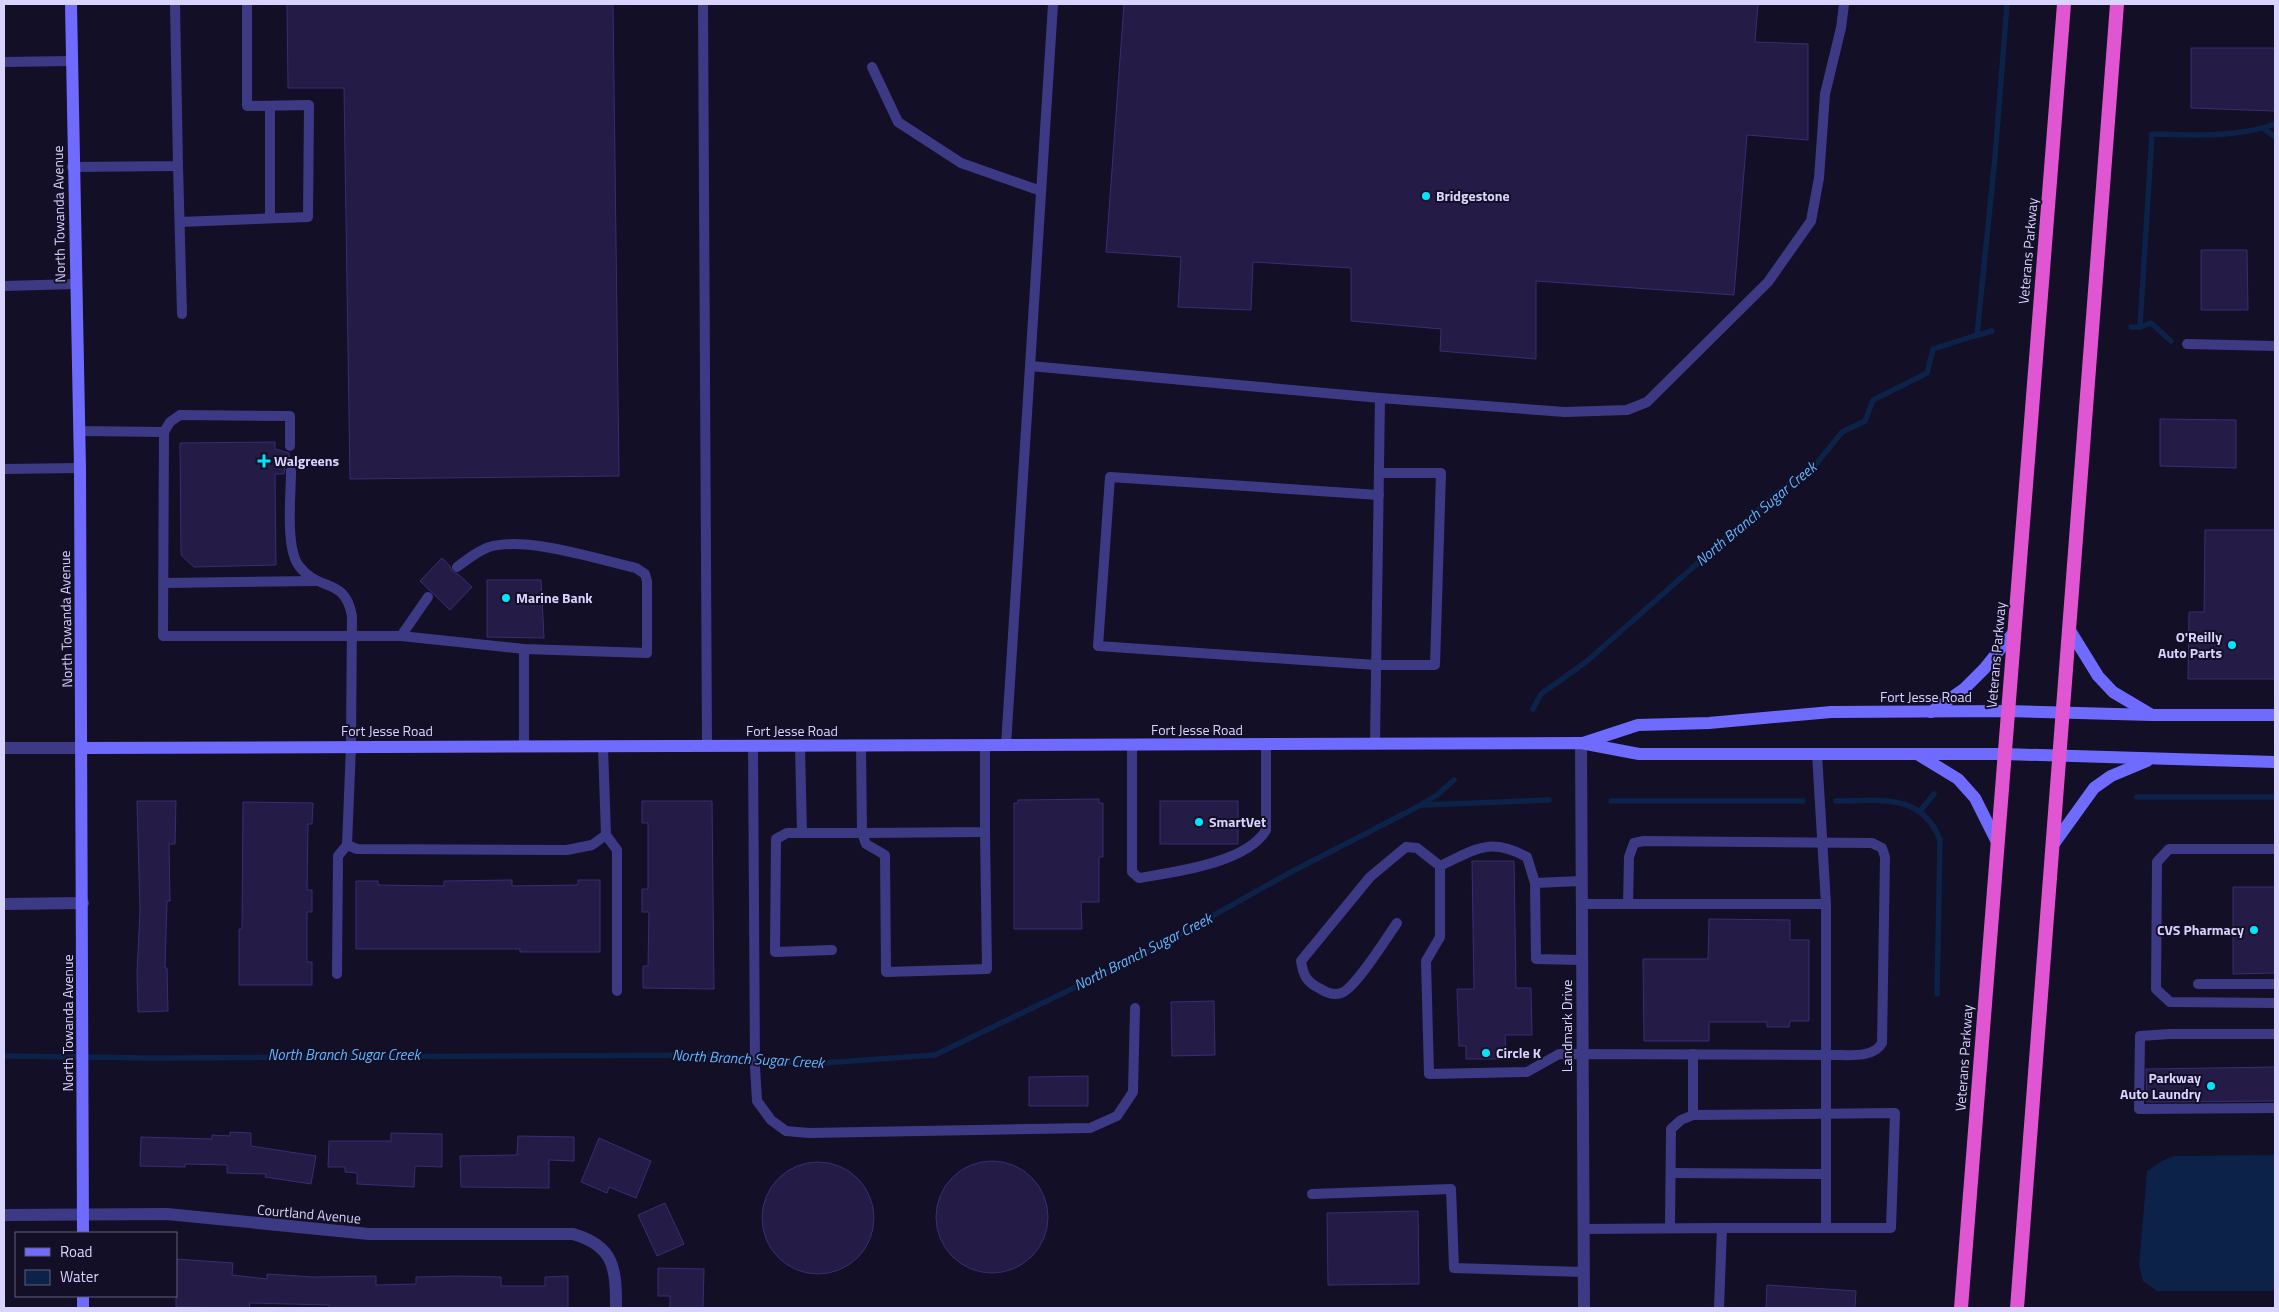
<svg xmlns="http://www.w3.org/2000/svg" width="2279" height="1312" viewBox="0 0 2279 1312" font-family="'Titillium Web',sans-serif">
<rect width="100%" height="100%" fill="#130f26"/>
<path fill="#0c2248" d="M 2275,1155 L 2275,1291 L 2157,1291 L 2143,1281 L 2139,1266 L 2147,1171 L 2162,1161 L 2174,1156 Z"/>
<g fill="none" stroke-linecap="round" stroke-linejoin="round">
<g stroke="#0c2248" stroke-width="5.5">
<path d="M 2263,128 L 2275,137"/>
<path d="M 2131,327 L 2140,327 L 2152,134 C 2192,135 2237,138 2275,124"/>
<path d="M 2140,327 L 2151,323 L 2171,341"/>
<path d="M 1975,336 L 1992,331"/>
<path d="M 1533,709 L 1541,694 L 1586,662 L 1777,493 L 1817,463 L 1842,432 L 1865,421 L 1873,400 L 1927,373 L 1933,349 L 1977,335 L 1995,157 L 2007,4"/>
<path d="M 2137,797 L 2275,797"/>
<path d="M 1611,801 L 1803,801"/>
<path d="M 1836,801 C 1878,801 1922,792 1940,840 L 1937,994"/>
<path d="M 1423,805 L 1549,800"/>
<path d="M 1920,811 L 1934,794"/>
<path d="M 4,1056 L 152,1058 L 719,1055 L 809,1064 L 935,1055 L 1146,953 L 1291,872 L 1421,805 L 1437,795 L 1454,780"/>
</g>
</g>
<g fill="#241b47" stroke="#3b2d73">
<path d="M 287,4 L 613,4 L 619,476 L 350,479 L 344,88 L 288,88 Z"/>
<path d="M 1124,4 L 1758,4 L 1755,42 L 1808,44 L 1808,140 L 1747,135 L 1734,295 L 1536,281 L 1536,359 L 1440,351 L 1441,329 L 1351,321 L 1351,268 L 1253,262 L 1251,310 L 1178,307 L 1181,257 L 1106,252 Z"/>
<path d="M 2191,48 L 2275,48 L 2275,111 L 2191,108 Z"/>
<path d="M 2201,250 L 2247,250 L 2248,310 L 2201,310 Z"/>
<path d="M 2160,419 L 2236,420 L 2236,468 L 2160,466 Z"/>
<path d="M 275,442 L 275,449 L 289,453 L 290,464 L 285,468 L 284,474 L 275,474 L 276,565 L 194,567 L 181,555 L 180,443 Z"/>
<path d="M 2205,530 L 2275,530 L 2275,679 L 2188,679 L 2189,612 L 2204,612 Z"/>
<path d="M 442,558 L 450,566 L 452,571 L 458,574 L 472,587 L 450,610 L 420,581 Z"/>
<path d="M 487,580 L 541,580 L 544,638 L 487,637 Z"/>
<path d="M 1099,799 L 1099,803 L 1103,803 L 1103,857 L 1099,857 L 1099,902 L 1081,902 L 1082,929 L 1014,929 L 1014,803 L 1018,803 L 1018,800 Z"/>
<path d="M 137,801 L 176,801 L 175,844 L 169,844 L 170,901 L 167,901 L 165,968 L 167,968 L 168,1011 L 138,1012 L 137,973 L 140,911 Z"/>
<path d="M 642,801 L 712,801 L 714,989 L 643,988 L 643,966 L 648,966 L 649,912 L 642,912 L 642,889 L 648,889 L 648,823 L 642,823 Z"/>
<rect x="1160" y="801" width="78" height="43"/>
<path d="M 243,802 L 313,803 L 312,824 L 308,824 L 307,890 L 312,890 L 312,912 L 307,912 L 307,962 L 312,962 L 312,985 L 239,985 L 239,929 L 242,929 Z"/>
<path d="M 1472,861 L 1514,861 L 1516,988 L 1531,988 L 1532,1035 L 1505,1035 L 1506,1059 L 1466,1059 L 1466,1046 L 1459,1046 L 1457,989 L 1474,989 Z"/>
<path d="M 512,880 L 512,886 L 578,885 L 578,880 L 600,880 L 600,952 L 520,952 L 520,949 L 356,949 L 356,881 L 378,881 L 378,885 L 444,886 L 444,881 Z"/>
<path d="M 2233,887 L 2275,887 L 2275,973 L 2233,974 Z"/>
<path d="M 1709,919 L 1790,920 L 1790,940 L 1809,940 L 1809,1021 L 1790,1021 L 1789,1027 L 1767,1027 L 1767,1022 L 1709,1022 L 1709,1041 L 1644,1041 L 1643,959 L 1708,959 Z"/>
<path d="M 1214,1001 L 1215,1055 L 1172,1056 L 1171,1002 Z"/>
<path d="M 2275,1067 L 2275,1101 L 2147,1102 L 2146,1069 Z"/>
<path d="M 1088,1076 L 1088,1106 L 1029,1106 L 1029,1077 Z"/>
<path d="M 230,1132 L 251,1133 L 251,1146 L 316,1156 L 311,1184 L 265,1177 L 266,1174 L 227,1173 L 227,1165 L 185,1164 L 185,1167 L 140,1166 L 141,1137 L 212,1139 L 212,1135 L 230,1136 Z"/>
<path d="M 391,1133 L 442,1134 L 442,1167 L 415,1166 L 414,1187 L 357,1184 L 357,1173 L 345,1172 L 345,1167 L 328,1167 L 329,1141 L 391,1141 Z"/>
<path d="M 518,1136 L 574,1137 L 574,1161 L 549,1160 L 549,1188 L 461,1187 L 460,1156 L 517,1155 Z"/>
<path d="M 599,1138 L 651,1161 L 636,1198 L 609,1187 L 607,1193 L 581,1182 Z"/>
<circle cx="992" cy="1217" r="56"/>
<circle cx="818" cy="1218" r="56"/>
<path d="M 665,1203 L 684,1244 L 657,1256 L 638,1215 Z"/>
<path d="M 1418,1211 L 1419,1284 L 1328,1285 L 1327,1213 Z"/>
<path d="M 176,1259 L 233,1263 L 232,1275 L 267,1279 L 267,1274 L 313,1277 L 376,1276 L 376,1285 L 416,1284 L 416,1277 L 459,1276 L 501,1277 L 501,1286 L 545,1286 L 545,1277 L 568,1276 L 568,1308 L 329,1308 L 329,1305 L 250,1303 L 249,1308 L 176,1307 Z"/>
<path d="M 658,1268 L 704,1269 L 703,1308 L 670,1308 L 670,1296 L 658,1296 Z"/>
<path d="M 1767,1285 L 1856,1291 L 1855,1308 L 1766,1308 Z"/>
</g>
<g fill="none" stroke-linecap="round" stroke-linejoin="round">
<g stroke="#3d3a85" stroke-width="10">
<path d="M 703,4 L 707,746"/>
<path d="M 4,62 L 71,61"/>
<path d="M 872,67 L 898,122 L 961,163 L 1041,191"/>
<path d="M 178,166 L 182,314"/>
<path d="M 72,167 L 178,166 L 175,4"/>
<path d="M 270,217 L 270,106"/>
<path d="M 180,222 L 308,217 L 309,105 L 247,106 L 247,4"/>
<path d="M 4,286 L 76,284"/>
<path d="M 2187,344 L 2275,346"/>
<path d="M 1030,366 L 1380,398 L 1375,744"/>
<path d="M 1380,398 L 1565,412 L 1627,410 L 1647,402 L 1768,282 L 1811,221 L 1819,178 L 1825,94 L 1841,28 L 1844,4"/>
<path d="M 79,431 L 164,432 L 163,636 L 401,636 L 524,649 L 647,653 L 647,581 L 645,574 L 636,568 C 597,559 526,536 489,547 C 477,551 467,560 457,567"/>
<path d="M 164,432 L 170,422 L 180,415 L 290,416 L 290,446"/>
<path d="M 4,469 L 80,468"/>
<path d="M 291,471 C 291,495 285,548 299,566 C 319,593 345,576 352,616 L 351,746 L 347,845 L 357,849 L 567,850 L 592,845 L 606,835 L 603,747"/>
<path d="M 1379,495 L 1110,477 L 1098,646 L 1376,665 L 1435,665 L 1441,473 L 1379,473"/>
<path d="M 164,583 L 316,581"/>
<path d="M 401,636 L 428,597"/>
<path d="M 524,649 L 524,747"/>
<path d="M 1006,745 L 1053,4"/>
<path d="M 1132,745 L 1132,872 L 1139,878 C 1174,872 1247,863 1266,830 L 1266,744"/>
<path d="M 753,746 L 755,1067 L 757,1101 L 771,1120 L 786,1131 L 809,1133 L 1090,1128 L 1117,1116 L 1133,1092 L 1135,1008"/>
<path d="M 800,746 L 802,833 L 862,833 L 866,844 L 885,855 L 886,972 L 987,969 L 985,832"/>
<path d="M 861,746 L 862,833 L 985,832 L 985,745"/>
<path d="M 1817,754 L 1826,904"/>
<path d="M 802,833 L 787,833 L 776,839 L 775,952 L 832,950"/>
<path d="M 606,835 L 617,850 L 617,991"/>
<path d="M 2275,849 L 2169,849 L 2157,862 L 2156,989 L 2170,1002 L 2275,1003"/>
<path d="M 1581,881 L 1535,883 L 1527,857 C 1489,837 1476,849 1440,866 L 1440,937 L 1426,961 L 1429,1074 L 1527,1072 L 1559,1054 L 1826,1055 L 1826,904 L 1581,904"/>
<path d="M 1535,883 L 1536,959 L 1582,960"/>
<path d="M 1628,904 L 1629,857 L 1634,843 L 1644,841 L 1872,843 L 1882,848 L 1885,857 L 1882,1043 C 1873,1060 1843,1054 1826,1055 L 1826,1174 L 1671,1173"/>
<path d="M 1397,923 C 1387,937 1355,989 1341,993 C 1333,996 1325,992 1319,988 C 1306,982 1303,974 1301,961 L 1370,877 L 1406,847 L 1417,848 L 1440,866"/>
<path d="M 337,974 L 338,856 L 347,845"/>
<path d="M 2198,984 L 2275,984"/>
<path d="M 2275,1034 L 2170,1034 L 2140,1036 L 2139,1109 L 2275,1108"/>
<path d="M 1693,1054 L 1693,1115"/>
<path d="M 1826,1174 L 1826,1228"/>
<path d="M 1312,1194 L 1451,1189 L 1454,1268 L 1584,1272"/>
<path d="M 1670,1227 L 1671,1129 L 1681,1120 L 1693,1115 L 1895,1113 L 1891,1228 L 1722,1228"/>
<path d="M 1583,1229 L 1722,1228 L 1719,1308"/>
</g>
<g stroke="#3d3a85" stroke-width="12">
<path d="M 4,904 L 83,903"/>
<path d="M 4,1215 L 167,1214 L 369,1234 L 573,1234 C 615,1246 616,1269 616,1308"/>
</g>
<g stroke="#3d3a85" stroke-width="12">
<path d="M 1581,743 L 1584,1308"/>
<path d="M 4,748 L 82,748"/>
</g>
<g stroke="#6f6bff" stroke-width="12">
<path d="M 71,4 L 80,468 L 83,1233"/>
<path d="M 2069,629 L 2098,676 L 2113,692 L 2150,714"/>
<path d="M 1931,712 L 1964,689 L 1984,669 L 2014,632"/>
<path d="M 1583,743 L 1638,725 L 1709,723 L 1831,712 L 2008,711 L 2152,715 L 2275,715"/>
<path d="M 82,748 L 1581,743 L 1639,754 L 2004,754 L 2275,762"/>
<path d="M 1917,754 L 1958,779 L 1975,798 L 1997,842"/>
<path d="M 2053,845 L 2094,788 L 2111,776 L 2147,761"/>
<path d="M 83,1296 L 83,1308"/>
</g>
<g stroke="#e055d1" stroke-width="14">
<path d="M 1961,1308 L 2064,4"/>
<path d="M 2017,1308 L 2117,4"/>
</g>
</g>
<g fill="#00e5ff" stroke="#130f26" stroke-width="2">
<circle cx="1426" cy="196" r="5"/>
<path d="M261.5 453.5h5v5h5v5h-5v5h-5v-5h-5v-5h5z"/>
<circle cx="506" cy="598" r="5"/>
<circle cx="2232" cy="645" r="5"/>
<circle cx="1199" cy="822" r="5"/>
<circle cx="2254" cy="930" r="5"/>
<circle cx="1486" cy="1053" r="5"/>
<circle cx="2211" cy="1086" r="5"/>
</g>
<g text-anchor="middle" stroke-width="4" stroke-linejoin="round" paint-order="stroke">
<g font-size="14" font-weight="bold" fill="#d9d4ff" stroke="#130f26" text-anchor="start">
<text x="1436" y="201">Bridgestone</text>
<text x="274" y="466">Walgreens</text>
<text x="516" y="603">Marine Bank</text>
<text x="2222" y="642" text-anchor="end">O'Reilly<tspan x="2222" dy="16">Auto Parts</tspan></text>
<text x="1209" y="827">SmartVet</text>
<text x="2244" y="935" text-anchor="end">CVS Pharmacy</text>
<text x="1496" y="1058">Circle K</text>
<text x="2201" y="1083" text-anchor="end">Parkway<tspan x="2201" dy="16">Auto Laundry</tspan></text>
</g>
<g font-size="14" fill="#d9d4ff" stroke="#130f26">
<text transform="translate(59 214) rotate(-91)" y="5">North Towanda Avenue</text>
<text transform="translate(2028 251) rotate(-85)" y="5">Veterans Parkway</text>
<text transform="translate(66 619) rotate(-91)" y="5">North Towanda Avenue</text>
<text transform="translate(1996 655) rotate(-85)" y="5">Veterans Parkway</text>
<text x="1926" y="702">Fort Jesse Road</text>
<text x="1197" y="735">Fort Jesse Road</text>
<text x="387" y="736">Fort Jesse Road</text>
<text x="792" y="736">Fort Jesse Road</text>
<text transform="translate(68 1023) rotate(-90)" y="5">North Towanda Avenue</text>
<text transform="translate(1567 1026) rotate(-90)" y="5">Landmark Drive</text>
<text transform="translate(1964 1058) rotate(-86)" y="5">Veterans Parkway</text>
<text transform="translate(309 1214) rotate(5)" y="5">Courtland Avenue</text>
</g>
<g font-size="15" font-style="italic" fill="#62b6ff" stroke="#130f26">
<text transform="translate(1756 514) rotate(-40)" y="5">North Branch Sugar Creek</text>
<text transform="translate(1143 952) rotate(-27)" y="5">North Branch Sugar Creek</text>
<text x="344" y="1060">North Branch Sugar Creek</text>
<text transform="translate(748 1059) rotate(3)" y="5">North Branch Sugar Creek</text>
</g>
</g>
<rect width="2279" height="1312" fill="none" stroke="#d9d4ff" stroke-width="10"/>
<rect x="15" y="1232" width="162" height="65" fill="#130f26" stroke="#625e7d"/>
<rect x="25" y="1248" width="25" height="8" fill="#6f6bff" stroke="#625e7d"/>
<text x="60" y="1257" font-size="15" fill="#d9d4ff">Road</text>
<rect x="25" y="1270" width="25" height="15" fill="#0c2248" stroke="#625e7d"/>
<text x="60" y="1282" font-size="15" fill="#d9d4ff">Water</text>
</svg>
